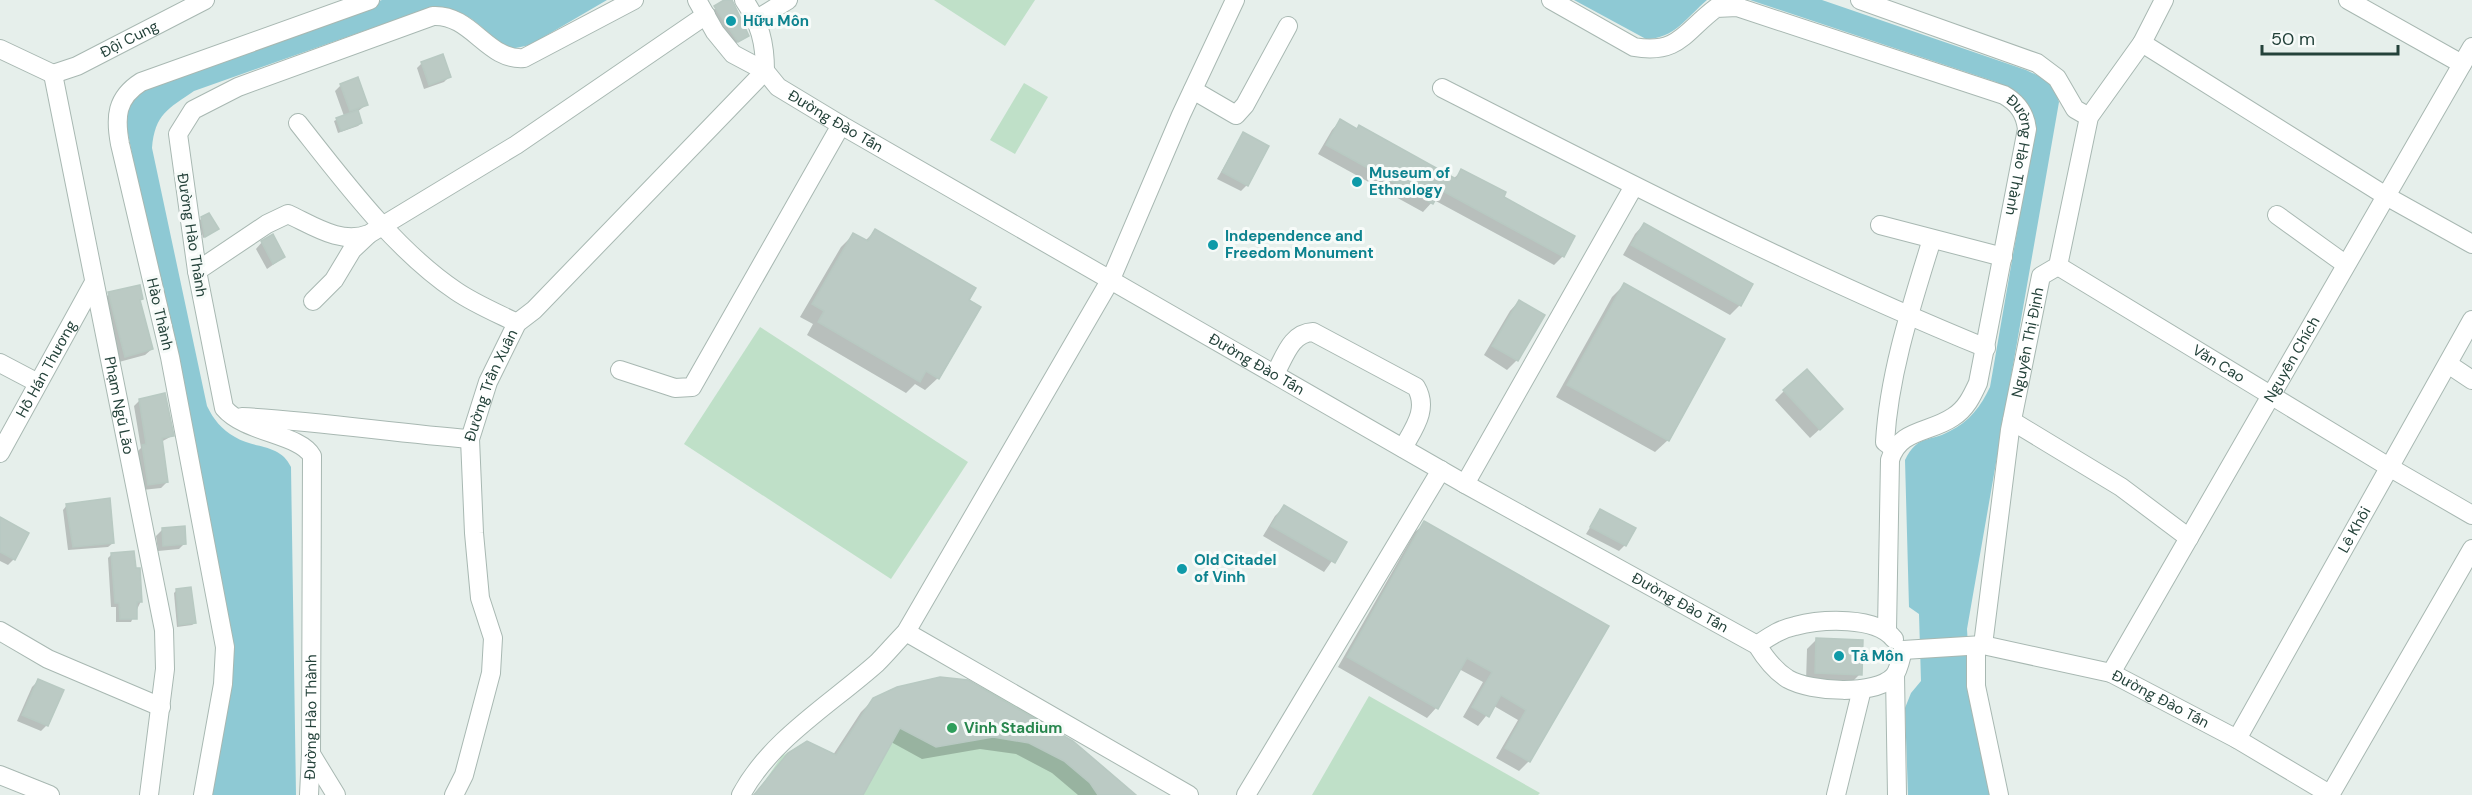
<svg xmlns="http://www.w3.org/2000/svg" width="2472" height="795" viewBox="0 0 2472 795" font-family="'DM Sans',sans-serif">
<rect width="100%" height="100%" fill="#e6efeb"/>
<g fill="#bfe0c8">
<path d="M 934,0 L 1035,0 L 1005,46 Z"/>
<path d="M 1024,83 L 1048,97 L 1015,154 L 990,140 Z"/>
<path d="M 760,327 L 968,462 L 891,579 L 684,444 Z"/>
<path d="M 940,677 C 1012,684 1083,750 1136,795 L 755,795 L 782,756 L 807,741 L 836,755 L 873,698 L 897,687 Z"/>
<path d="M 1369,696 L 1540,793 L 1538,795 L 1312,795 Z"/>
</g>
<g fill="#8ec9d4">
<path d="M 382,0 L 607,0 L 530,45 L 511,49 C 479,31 471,5 429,8 L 194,91 C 168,109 155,114 152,148 L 207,406 C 214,420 221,429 235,437 C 254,449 280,443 291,467 L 296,795 L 211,795 L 227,620 L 127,129 C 126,109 131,99 145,85 Z"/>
<path d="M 1574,0 L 1707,0 C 1687,17 1674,39 1646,39 Z"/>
<path d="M 1750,0 L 1822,0 L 2026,70 C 2045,79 2054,81 2059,102 L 1967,629 L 1970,681 L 1993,795 L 1908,795 L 1905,708 L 1911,693 L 1921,681 L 1919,614 L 1909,607 L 1905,460 C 1918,434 1928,443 1950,431 C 1969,422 1981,406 1990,387 L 2035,128 L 2011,89 L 1996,82 Z"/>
</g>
<g fill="#0003">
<path d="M 727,0 L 747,35 L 731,47 L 708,14 Z"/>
<path d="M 422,63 L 449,77 L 444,82 L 424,89 L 417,68 Z"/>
<path d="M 341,85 L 366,105 L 357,112 L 361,123 L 358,126 L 338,133 L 334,121 L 344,116 L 335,91 Z"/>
<path d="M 1340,121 L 1453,179 L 1462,171 L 1502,197 L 1563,256 L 1554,265 L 1434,200 L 1423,212 L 1318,154 L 1332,130 Z"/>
<path d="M 1243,134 L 1247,185 L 1241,191 L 1217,179 Z"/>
<path d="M 202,218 L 217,229 L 203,238 L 199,221 Z"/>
<path d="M 1644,224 L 1751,284 L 1740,305 L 1730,315 L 1623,255 L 1635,234 Z"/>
<path d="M 875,231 L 967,300 L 938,378 L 925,390 L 915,384 L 906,393 L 807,335 L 813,324 L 800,317 L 841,247 L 853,235 L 865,241 Z"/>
<path d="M 262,242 L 284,257 L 267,269 L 256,249 Z"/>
<path d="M 1624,285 L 1668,440 L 1655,452 L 1556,397 L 1612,297 Z"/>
<path d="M 109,294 L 141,299 L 139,301 L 152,349 L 145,355 L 119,362 L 103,300 Z"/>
<path d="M 1519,301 L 1543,315 L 1517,360 L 1507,370 L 1484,355 L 1510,311 Z"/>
<path d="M 1784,391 L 1832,418 L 1810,438 L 1775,400 Z"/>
<path d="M 140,400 L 172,436 L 161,442 L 167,482 L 161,488 L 142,490 L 137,452 L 141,448 L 134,406 Z"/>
<path d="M 67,505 L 113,543 L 108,547 L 68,550 L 63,510 Z"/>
<path d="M 1284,507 L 1345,543 L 1324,572 L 1263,536 L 1275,516 Z"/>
<path d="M 1600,511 L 1625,545 L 1619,551 L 1586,534 Z"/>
<path d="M 0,519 L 14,559 L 8,565 L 0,561 Z"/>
<path d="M 1425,523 L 1607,626 L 1529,761 L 1519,771 L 1496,758 L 1518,720 L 1494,706 L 1478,726 L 1463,717 L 1483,682 L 1459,669 L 1436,708 L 1427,718 L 1338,667 L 1415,532 Z"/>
<path d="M 162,530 L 185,543 L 179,549 L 158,551 L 156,536 Z"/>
<path d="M 112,554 L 141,601 L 131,622 L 116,622 L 116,607 L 111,607 L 108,558 Z"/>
<path d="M 176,591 L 195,623 L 192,625 L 177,627 L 174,593 Z"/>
<path d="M 1817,639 L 1860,674 L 1851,683 L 1806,681 L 1807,649 Z"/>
<path d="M 941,679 L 1133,795 L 1078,795 L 1052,773 L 1016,754 L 980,749 L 922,759 L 891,742 L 861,795 L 753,795 L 789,754 L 833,755 L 861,712 L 874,699 Z"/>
<path d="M 38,681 L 47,725 L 41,731 L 17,721 L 32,687 Z"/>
</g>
<g fill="#bbcac4" stroke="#b8c9c2" stroke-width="1.5">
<path d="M 724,0 L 732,0 L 749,36 L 738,42 L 714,6 Z"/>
<path d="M 443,54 L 451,77 L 429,85 L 421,62 Z"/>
<path d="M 358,77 L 368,105 L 350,111 L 340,84 Z"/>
<path d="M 358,110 L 362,123 L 341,131 L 336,118 Z"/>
<path d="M 1340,119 L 1357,129 L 1359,125 L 1456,179 L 1461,169 L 1506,192 L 1504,197 L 1575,236 L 1564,257 L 1441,190 L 1433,204 L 1326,145 Z"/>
<path d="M 1243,132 L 1269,146 L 1248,186 L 1222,172 Z"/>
<path d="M 209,213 L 219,229 L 205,237 L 201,217 Z"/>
<path d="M 1644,223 L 1753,284 L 1741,306 L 1631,245 Z"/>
<path d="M 875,229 L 976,288 L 969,300 L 981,307 L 939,379 L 926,371 L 920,382 L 818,322 L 824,311 L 812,304 L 853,233 L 868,241 Z"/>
<path d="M 273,234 L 285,257 L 273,264 L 261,241 Z"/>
<path d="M 1624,283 L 1725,339 L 1669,441 L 1567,385 Z"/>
<path d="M 140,285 L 143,299 L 140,300 L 153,349 L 125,357 L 108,292 Z"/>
<path d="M 1519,300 L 1545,315 L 1518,361 L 1492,346 Z"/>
<path d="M 1807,369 L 1843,409 L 1820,430 L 1783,390 Z"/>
<path d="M 165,393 L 174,436 L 162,438 L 168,482 L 148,485 L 142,445 L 146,444 L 139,399 Z"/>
<path d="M 110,498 L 114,543 L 73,547 L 66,504 Z"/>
<path d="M 1284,505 L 1347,542 L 1335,563 L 1271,526 Z"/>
<path d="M 1600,509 L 1636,528 L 1626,546 L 1590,527 Z"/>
<path d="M 0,517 L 29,533 L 15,560 L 0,552 Z"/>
<path d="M 1424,521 L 1609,626 L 1530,762 L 1505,748 L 1526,710 L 1501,695 L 1489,717 L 1472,707 L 1492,672 L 1467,658 L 1438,709 L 1347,657 Z"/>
<path d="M 185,526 L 186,544 L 163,546 L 162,528 Z"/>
<path d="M 134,551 L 136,568 L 140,568 L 142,602 L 137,602 L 137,619 L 120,619 L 119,603 L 115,603 L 111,553 Z"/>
<path d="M 191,587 L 196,623 L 179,625 L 176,589 Z"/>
<path d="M 1816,638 L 1863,640 L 1862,675 L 1815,673 Z"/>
<path d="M 940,677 L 968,680 L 1073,741 L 1136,795 L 1098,795 L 1090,783 L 1064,761 L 1029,743 L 993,737 L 936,747 L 900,728 L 863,795 L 754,795 L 788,753 L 807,741 L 836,755 L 873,698 L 897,687 Z"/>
<path d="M 38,679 L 64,690 L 48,726 L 22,715 Z"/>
</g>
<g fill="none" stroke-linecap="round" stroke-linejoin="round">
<g stroke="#a8b8b2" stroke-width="20">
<g id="minor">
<path id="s1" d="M 697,0 L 715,32 L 733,54 L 765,71 L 778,87 L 841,125 L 1465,484 L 1757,645 C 1765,658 1775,671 1788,679 C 1811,692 1876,696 1894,676 C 1899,670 1901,657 1903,650"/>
<path d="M 744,0 C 760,23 765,43 765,71"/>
<path id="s2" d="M 1551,0 L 1634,47 C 1679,55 1685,31 1716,8 L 1737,7 L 2004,95 C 2018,103 2025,113 2027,129 L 1978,383 C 1972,396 1966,409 1953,417 C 1930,433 1899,429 1890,460 L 1887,630"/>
<path d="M 1860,0 L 2037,63 L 2057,78 L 2075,109 L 2089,117"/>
<path d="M 2348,0 L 2462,64"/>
<path d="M 757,19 L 788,0"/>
<path d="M 2142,43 L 2386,196 L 2472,244"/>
<path d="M 0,49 L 53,74"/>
<path id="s3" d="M 53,74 L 164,630 L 165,669 L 149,795"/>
<path id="s4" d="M 53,74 L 77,66 L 205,0"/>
<path d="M 1442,88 C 1621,179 1800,272 1986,348"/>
<path d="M 1193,90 L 1236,115 L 1245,105 L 1288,26"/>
<path d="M 298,123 C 343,180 395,250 456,291 C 475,304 497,313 517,323"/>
<path d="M 2277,215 L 2345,264"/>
<path d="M 1880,225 L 2003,257"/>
<path id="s5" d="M 2058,266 L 2389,467 L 2472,515"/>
<path d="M 197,271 L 267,224 L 288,214 C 314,226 341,245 369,234 L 516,145 L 706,15"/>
<path d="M 313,301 L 334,280 L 352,250 L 368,235"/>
<path d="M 0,363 L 38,383"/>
<path d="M 2448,364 L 2472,380"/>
<path d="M 620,370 L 675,388 L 692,387 L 841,125"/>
<path d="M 1275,374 C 1285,356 1291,333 1313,332 L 1416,387 C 1429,409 1414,428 1403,448"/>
<path d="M 242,417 C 318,421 394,433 470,439"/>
<path d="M 2012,421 L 2121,487 L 2189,538"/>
<path d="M 1893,448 L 1885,442 C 1889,373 1912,304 1932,239"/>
<path id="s6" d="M 0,453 L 93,284"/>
<path d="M 1465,484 L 1634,186"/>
<path d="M 0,631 L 48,659 L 161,707"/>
<path d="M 906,632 L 1189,795"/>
<path d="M 1757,645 C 1769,637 1780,629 1795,626 C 1822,619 1876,616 1894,639"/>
<path id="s7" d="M 1983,645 L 2010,430 L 2041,276 L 2058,266 L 2089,117 L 2142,43 L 2164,0"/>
<path d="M 1976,647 L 1976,686 L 1999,795"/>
<path id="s8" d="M 1903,650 L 1983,645 L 2111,673 L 2237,739 L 2331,795"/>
<path id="s9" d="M 2111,673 L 2472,47"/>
<path d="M 1895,675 L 1897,795"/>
<path id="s10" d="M 2237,739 L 2472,320"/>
<path d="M 311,754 L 336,795"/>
<path d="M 0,775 L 50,795"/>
<path d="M 203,795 L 223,684 L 225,647 L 170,357 L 120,144 C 115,117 116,98 141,82 L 370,0"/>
<path id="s11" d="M 309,795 L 311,754 L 312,456 C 300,434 245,433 224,408 L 197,271 L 178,134 L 193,110 L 238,87 L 433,16 C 472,14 487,61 524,58 L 634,0"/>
<path id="s12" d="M 454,795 L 464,775 L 491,673 L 493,638 L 480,598 L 474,533 L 470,439 L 488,382 L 517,323 L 534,310 L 765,71"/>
<path d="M 741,795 C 770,740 831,704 877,663 C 887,653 896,642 906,632 L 1111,279 L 1181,115 L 1235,0"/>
<path d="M 1246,795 L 1441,470"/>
<path d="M 1836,795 L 1862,689"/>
<path d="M 2330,795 L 2472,549"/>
</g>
</g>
<use href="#minor" stroke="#fff" stroke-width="18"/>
</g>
<g fill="#0f9aa8" stroke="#f7fbf9" stroke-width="2">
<circle cx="731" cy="21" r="6"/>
<circle cx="1357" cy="182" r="6"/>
<circle cx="1213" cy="245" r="6"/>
<circle cx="1182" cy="569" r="6"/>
<circle cx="1839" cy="656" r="6"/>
</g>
<circle fill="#2e9e5b" stroke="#f7fbf9" stroke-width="2" cx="952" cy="728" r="6"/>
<g text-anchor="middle" stroke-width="6" stroke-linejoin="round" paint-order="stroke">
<g font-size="15" font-weight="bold" fill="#0d838f" stroke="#f7fbf9" text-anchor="start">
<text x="743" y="26">Hữu Môn</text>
<text x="1369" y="178">Museum of<tspan x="1369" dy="17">Ethnology</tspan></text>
<text x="1225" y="241">Independence and<tspan x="1225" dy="17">Freedom Monument</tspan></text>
<text x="1194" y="565">Old Citadel<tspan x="1194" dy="17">of Vinh</tspan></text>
<text x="1851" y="661">Tả Môn</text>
</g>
<g font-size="15" fill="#24423a" stroke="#f7fbf9">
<text dy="5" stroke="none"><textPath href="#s4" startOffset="84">Đội Cung</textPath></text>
<text dy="5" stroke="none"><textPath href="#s1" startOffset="189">Đường Đào Tấn</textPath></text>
<text dy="5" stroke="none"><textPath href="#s2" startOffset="561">Đường Hào Thành</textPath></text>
<text transform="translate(192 235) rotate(81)" y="5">Đường Hào Thành</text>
<text transform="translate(160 314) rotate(77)" y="5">Hào Thành</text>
<text dy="5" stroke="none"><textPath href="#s7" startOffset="306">Nguyễn Thị Định</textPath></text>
<text dy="5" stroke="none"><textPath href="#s9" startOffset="362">Nguyễn Chích</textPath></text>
<text dy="5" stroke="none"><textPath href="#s1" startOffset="675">Đường Đào Tấn</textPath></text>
<text dy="5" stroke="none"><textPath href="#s5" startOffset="188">Văn Cao</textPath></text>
<text dy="5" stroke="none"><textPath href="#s6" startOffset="96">Hồ Hán Thương</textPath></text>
<text dy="5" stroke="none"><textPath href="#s12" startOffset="422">Đường Trần Xuân</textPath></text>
<text dy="5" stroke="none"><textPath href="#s3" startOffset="338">Phạm Ngũ Lão</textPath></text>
<text dy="5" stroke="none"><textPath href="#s10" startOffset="240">Lê Khôi</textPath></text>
<text dy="5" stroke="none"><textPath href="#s1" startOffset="1161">Đường Đào Tấn</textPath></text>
<text dy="5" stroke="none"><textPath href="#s8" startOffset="267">Đường Đào Tấn</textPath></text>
<text dy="5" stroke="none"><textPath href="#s11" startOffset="78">Đường Hào Thành</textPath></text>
</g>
<g font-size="15" font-weight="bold" fill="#27864d" stroke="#f7fbf9" text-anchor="start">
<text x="964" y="733">Vinh Stadium</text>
</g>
</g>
<path d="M2262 45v9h136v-9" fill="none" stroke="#24423a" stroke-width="3"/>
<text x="2271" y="45" font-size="18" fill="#24423a" stroke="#f7fbf9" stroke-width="4.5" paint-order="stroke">50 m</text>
</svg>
